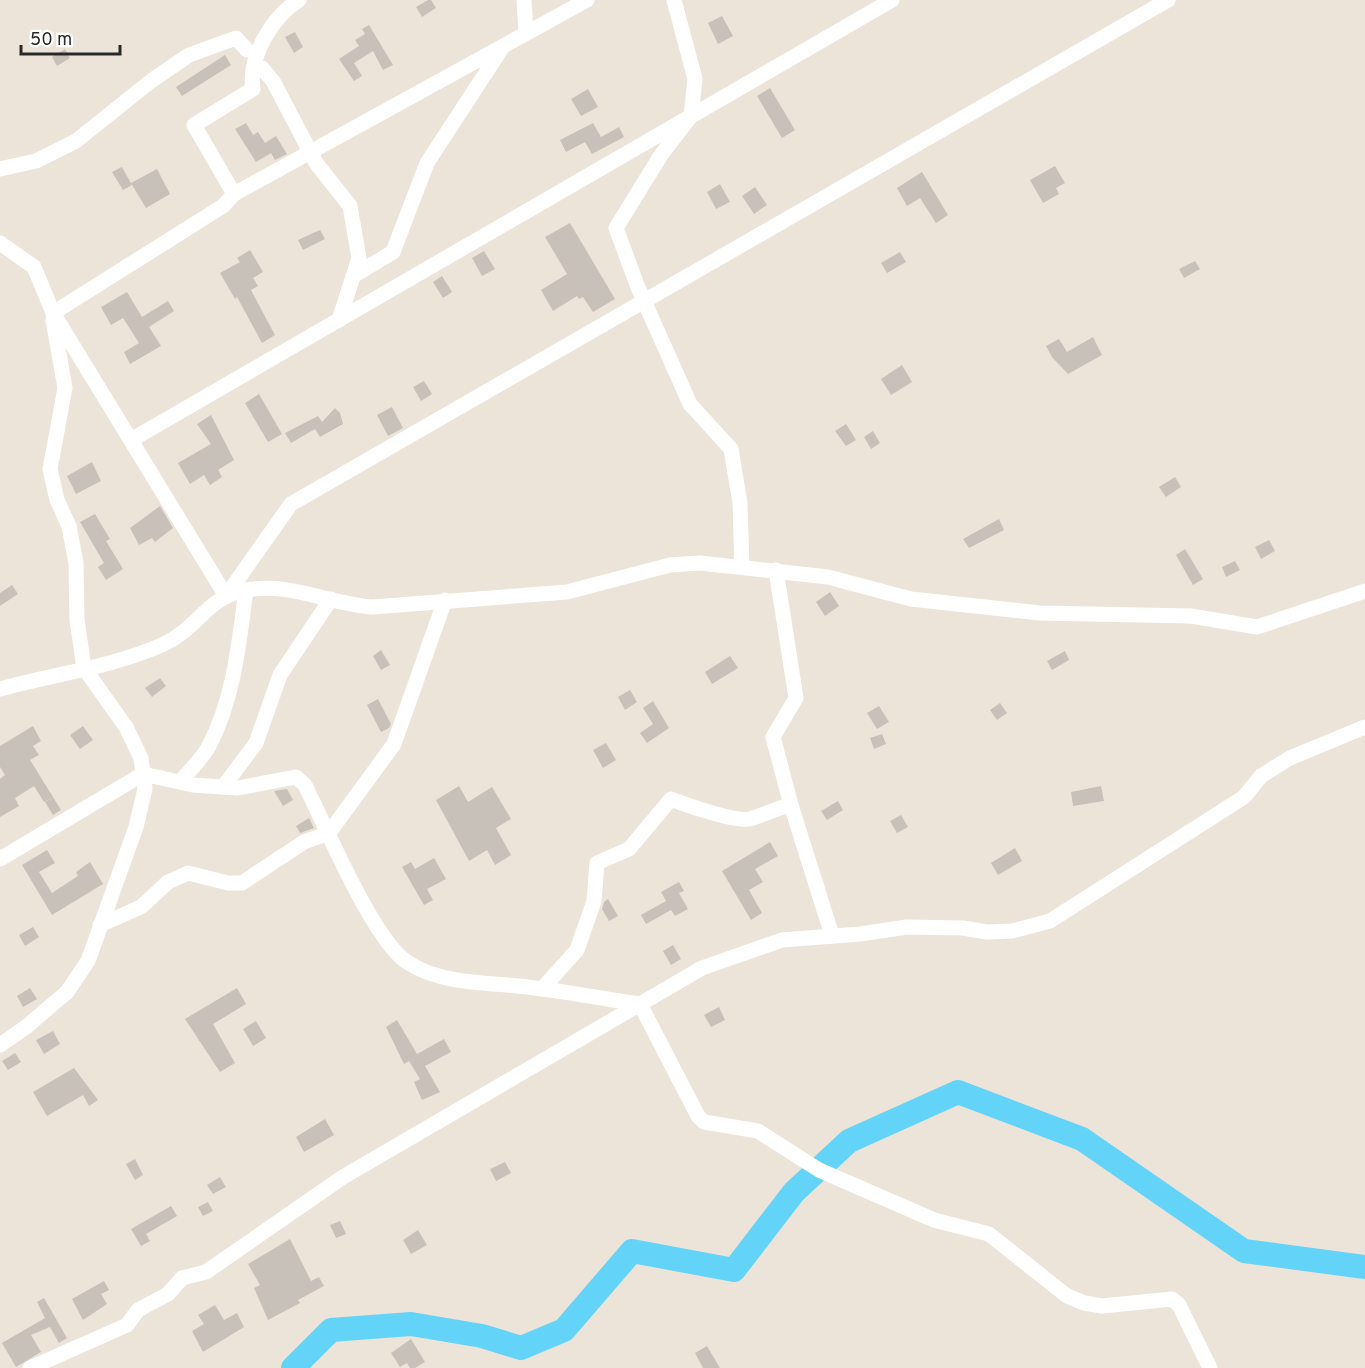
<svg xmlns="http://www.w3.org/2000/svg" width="1365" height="1368" viewBox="0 0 1365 1368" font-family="Overpass,sans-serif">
<rect width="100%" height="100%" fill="#ede4d9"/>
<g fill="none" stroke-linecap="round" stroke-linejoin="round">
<path stroke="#63d4f8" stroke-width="24" d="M 293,1368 L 331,1330 L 411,1324 L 482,1336 L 521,1348 L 564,1330 L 632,1251 L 734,1270 L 794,1192 L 849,1141 L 958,1092 L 1082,1139 L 1244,1251 L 1365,1267"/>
</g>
<g fill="#c8c1b9">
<path d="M 428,0 L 431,0 L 436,8 L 422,17 L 416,7 Z"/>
<path d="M 722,16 L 733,36 L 718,44 L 708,23 Z"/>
<path d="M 369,25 L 393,65 L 383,70 L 373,51 L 354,63 L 362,76 L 354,81 L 339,59 L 359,46 L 355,40 L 365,34 L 362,29 Z"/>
<path d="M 295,32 L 303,47 L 294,53 L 285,37 Z"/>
<path d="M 65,49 L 70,58 L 57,66 L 52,57 Z"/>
<path d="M 225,55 L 231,65 L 182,96 L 176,87 Z"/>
<path d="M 770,88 L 795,130 L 782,138 L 757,96 Z"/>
<path d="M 588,89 L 598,107 L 581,116 L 571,99 Z"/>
<path d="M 246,123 L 253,135 L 258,132 L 265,143 L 276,136 L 287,154 L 275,160 L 271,153 L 256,162 L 235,129 Z"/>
<path d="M 593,123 L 601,137 L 619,127 L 624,137 L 592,154 L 585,142 L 566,152 L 560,140 Z"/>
<path d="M 1055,166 L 1065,183 L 1056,188 L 1059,194 L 1043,203 L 1030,180 Z"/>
<path d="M 122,167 L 132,185 L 123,190 L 112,172 Z"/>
<path d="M 157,169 L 170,194 L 146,208 L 131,183 Z"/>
<path d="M 922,172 L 948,215 L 936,223 L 920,198 L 907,206 L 897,188 Z"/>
<path d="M 720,184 L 730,202 L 716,209 L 707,192 Z"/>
<path d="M 755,187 L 767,205 L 754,214 L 742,196 Z"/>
<path d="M 570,223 L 615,299 L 593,312 L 583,297 L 579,299 L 577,296 L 553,311 L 541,290 L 567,274 L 545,237 Z"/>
<path d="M 320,230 L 325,239 L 303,250 L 298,240 Z"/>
<path d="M 250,250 L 263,272 L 253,278 L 258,286 L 251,290 L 275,335 L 262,343 L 237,297 L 235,299 L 220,273 L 240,262 L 237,258 Z"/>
<path d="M 484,251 L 495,269 L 482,276 L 472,258 Z"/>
<path d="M 900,252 L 906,262 L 887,273 L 881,263 Z"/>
<path d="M 1195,261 L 1200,269 L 1184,278 L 1179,269 Z"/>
<path d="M 442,276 L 452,292 L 443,298 L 433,282 Z"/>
<path d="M 127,292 L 142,317 L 168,301 L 174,311 L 149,327 L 161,346 L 130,364 L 124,352 L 139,343 L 123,318 L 111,325 L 101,307 Z"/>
<path d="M 1093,337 L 1102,355 L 1068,374 L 1052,357 L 1046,346 L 1059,339 L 1067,352 Z"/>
<path d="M 902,365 L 912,382 L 891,395 L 881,379 Z"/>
<path d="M 424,381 L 432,394 L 421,401 L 413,387 Z"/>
<path d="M 259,394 L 282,434 L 268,442 L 245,403 Z"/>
<path d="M 392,407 L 403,428 L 388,436 L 377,415 Z"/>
<path d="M 335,408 L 340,413 L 343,424 L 320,437 L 315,429 L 291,443 L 285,433 L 318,416 L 322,422 Z"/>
<path d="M 211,415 L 234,460 L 218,470 L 222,477 L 210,485 L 204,475 L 190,484 L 178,463 L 211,444 L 197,424 Z"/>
<path d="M 846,424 L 856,440 L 846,446 L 835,431 Z"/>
<path d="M 873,431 L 880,443 L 871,449 L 864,437 Z"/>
<path d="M 92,462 L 101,481 L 76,494 L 67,476 Z"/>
<path d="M 1175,477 L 1181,487 L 1166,497 L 1159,487 Z"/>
<path d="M 160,506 L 173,528 L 155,542 L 152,538 L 139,545 L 130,528 Z"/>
<path d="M 95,514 L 110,539 L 106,541 L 123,569 L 106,580 L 98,567 L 104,563 L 80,522 Z"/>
<path d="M 999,519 L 1004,530 L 969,548 L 963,539 Z"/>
<path d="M 1269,540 L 1275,551 L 1261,559 L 1255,547 Z"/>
<path d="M 1185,549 L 1203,579 L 1193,585 L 1176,555 Z"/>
<path d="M 1235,561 L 1240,570 L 1226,577 L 1222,567 Z"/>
<path d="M 12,585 L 18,594 L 0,606 L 0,593 Z"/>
<path d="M 830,592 L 839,606 L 825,616 L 816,602 Z"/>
<path d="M 381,650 L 390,665 L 381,670 L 373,656 Z"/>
<path d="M 1065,651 L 1069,660 L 1052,670 L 1047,661 Z"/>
<path d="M 730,656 L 738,668 L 712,684 L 705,672 Z"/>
<path d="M 160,678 L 166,686 L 152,697 L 145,688 Z"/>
<path d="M 630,690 L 637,702 L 625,710 L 618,697 Z"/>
<path d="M 378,699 L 391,724 L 389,728 L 381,732 L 367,705 Z"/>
<path d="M 653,701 L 669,728 L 647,743 L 640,733 L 653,724 L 643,708 Z"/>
<path d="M 1000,703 L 1007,713 L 997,720 L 990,710 Z"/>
<path d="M 879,706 L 889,722 L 877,729 L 867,713 Z"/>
<path d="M 33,726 L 41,741 L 33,746 L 39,755 L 30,760 L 53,797 L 44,802 L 34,786 L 15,798 L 19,806 L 0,817 L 0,779 L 5,775 L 0,767 L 0,746 Z"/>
<path d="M 83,726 L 93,740 L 80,749 L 70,735 Z"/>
<path d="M 882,734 L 886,744 L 874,749 L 870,738 Z"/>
<path d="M 606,743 L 616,760 L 603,768 L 593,750 Z"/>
<path d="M 459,786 L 468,802 L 492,787 L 511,819 L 496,828 L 511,855 L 495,865 L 487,850 L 469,861 L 436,800 Z"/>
<path d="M 1101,786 L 1104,801 L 1073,806 L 1071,792 Z"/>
<path d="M 287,789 L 293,800 L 283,806 L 274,791 Z"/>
<path d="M 53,797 L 61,810 L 53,815 L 45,802 Z"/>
<path d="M 838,801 L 843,810 L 827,820 L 821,811 Z"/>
<path d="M 901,815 L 908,827 L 897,833 L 890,821 Z"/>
<path d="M 309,818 L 314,828 L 300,833 L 296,826 Z"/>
<path d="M 770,842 L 778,856 L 755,869 L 763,882 L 749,890 L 762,913 L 751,920 L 722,871 Z"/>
<path d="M 1015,848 L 1022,861 L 998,875 L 991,863 Z"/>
<path d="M 47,850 L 55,863 L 39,872 L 52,893 L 78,876 L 76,872 L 90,862 L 103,884 L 52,915 L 22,865 Z"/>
<path d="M 434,858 L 446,879 L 427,889 L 433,900 L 424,905 L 402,867 L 411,862 L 415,869 Z"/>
<path d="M 679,882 L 684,891 L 679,893 L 688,909 L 675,916 L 671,910 L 646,924 L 641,915 L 666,901 L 661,892 Z"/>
<path d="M 608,899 L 618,916 L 609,921 L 602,909 L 604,902 Z"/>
<path d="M 33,927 L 39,937 L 25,946 L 19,935 Z"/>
<path d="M 673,945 L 681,959 L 671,965 L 663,951 Z"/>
<path d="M 30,988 L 37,999 L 23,1007 L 17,996 Z"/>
<path d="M 237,988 L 246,1004 L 213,1024 L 235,1063 L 220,1072 L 185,1019 Z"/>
<path d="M 719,1007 L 725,1020 L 711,1027 L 704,1015 Z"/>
<path d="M 397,1020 L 417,1054 L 444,1039 L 451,1052 L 425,1066 L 440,1092 L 422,1100 L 414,1082 L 420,1079 L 409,1061 L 404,1064 L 386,1027 Z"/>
<path d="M 256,1021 L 266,1038 L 253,1046 L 243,1029 Z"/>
<path d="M 53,1031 L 60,1044 L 44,1054 L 36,1040 Z"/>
<path d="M 15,1053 L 21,1062 L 8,1070 L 2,1061 Z"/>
<path d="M 74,1068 L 98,1100 L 89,1106 L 83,1095 L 47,1116 L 33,1092 Z"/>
<path d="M 325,1119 L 334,1135 L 304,1152 L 296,1137 Z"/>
<path d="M 135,1159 L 143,1175 L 135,1180 L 126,1164 Z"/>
<path d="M 505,1162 L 511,1173 L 496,1181 L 490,1169 Z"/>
<path d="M 220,1177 L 226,1187 L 213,1194 L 207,1185 Z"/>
<path d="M 208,1202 L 213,1211 L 203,1216 L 198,1207 Z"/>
<path d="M 171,1206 L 177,1216 L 146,1234 L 150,1241 L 141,1246 L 131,1229 Z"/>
<path d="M 340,1221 L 346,1234 L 336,1238 L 330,1225 Z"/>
<path d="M 418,1230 L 427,1245 L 411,1254 L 403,1240 Z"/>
<path d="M 290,1239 L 311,1281 L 319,1277 L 324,1286 L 298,1300 L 300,1303 L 268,1320 L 254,1288 L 260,1285 L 248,1264 Z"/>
<path d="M 104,1281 L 109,1290 L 101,1294 L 107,1304 L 83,1320 L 72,1299 Z"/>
<path d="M 44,1298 L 67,1338 L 59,1343 L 50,1327 L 31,1335 L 41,1352 L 16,1367 L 2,1343 L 45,1318 L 37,1302 Z"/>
<path d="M 215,1305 L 224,1320 L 237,1313 L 244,1327 L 203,1352 L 192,1331 L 204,1324 L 198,1315 Z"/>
<path d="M 411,1339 L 425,1362 L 415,1368 L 410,1368 L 407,1363 L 400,1367 L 391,1353 Z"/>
<path d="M 707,1346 L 720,1368 L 703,1368 L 695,1353 Z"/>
</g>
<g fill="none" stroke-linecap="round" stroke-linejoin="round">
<g stroke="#fff" stroke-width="15">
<path d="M 524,0 L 526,33"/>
<path d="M 674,0 L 695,79 L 691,116 L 661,155 L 616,228 L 637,285 L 690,404 L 731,449 L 740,503 L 742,567"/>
<path d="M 262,68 L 273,81 L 316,163 L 350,206 L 359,258 L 339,320"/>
<path d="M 0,169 L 36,161 L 76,141 L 151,81 L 189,55 L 236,38 L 247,50"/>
<path d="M 234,194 L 194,125 L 253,89 C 248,57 272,17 299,0"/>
<path d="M 0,243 L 34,267 L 53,313 L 226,596 L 291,504 L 1168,0"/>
<path d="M 353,276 L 393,252 L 427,163 L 502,48"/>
<path d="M 53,313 L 223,206 L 234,194 L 587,0"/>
<path d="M 131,440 L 892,0"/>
<path d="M 776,570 L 796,698 L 773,737 L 791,805"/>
<path d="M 0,689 C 54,674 113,667 164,644 C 197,629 208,596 246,590 C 291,582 329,604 373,607 L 567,592 L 670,565 L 700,563 L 828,577 L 911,599 L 1040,613 L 1191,616 L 1257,627 L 1365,591"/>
<path d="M 180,782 C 189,771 202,759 209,746 C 234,698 239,643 246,590"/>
<path d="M 223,787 L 256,743 L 280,675 L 331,599"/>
<path d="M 0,859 L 143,774 L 193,785 L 238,788 L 296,777 L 305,785 C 325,825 373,940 407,962 C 442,985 487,982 527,987 C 565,991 602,999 640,1004"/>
<path d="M 100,925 L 141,907 L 168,882 L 188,873 L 228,883 L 242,883 L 304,842 L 329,833 L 394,744 L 445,600"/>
<path d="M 542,989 L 577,950 L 594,901 L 597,863 L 629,849 L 671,799 C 686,805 735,822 750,819 C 764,815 776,808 791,805 L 830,929 L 830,936"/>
<path d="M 640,1004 L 698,1116 L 704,1122 L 758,1131 L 819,1170 L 934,1220 L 989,1234 L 1067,1296 L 1084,1303 L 1102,1306 L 1172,1299 L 1179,1305 L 1210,1368"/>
<path d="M 0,1045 L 26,1027 L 67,992 L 88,961 L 136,827 L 145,789 L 141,758 L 126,727 L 84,668 L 77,620 L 76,563 L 69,526 L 57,500 L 50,469 L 65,388 L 53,320"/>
<path d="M 30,1368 L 127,1325 L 138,1310 L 168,1294 L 182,1278 L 206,1272 L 343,1177 L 702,968 L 782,940 L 860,934 L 907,927 L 963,928 L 987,932 L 1012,931 L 1050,921 L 1244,797 L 1261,776 L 1290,758 L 1365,727"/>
</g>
</g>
<path d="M21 45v9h99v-9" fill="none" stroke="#292929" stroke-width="3"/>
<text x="30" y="45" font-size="18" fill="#292929" stroke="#ffffff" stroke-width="4.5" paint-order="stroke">50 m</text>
</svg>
